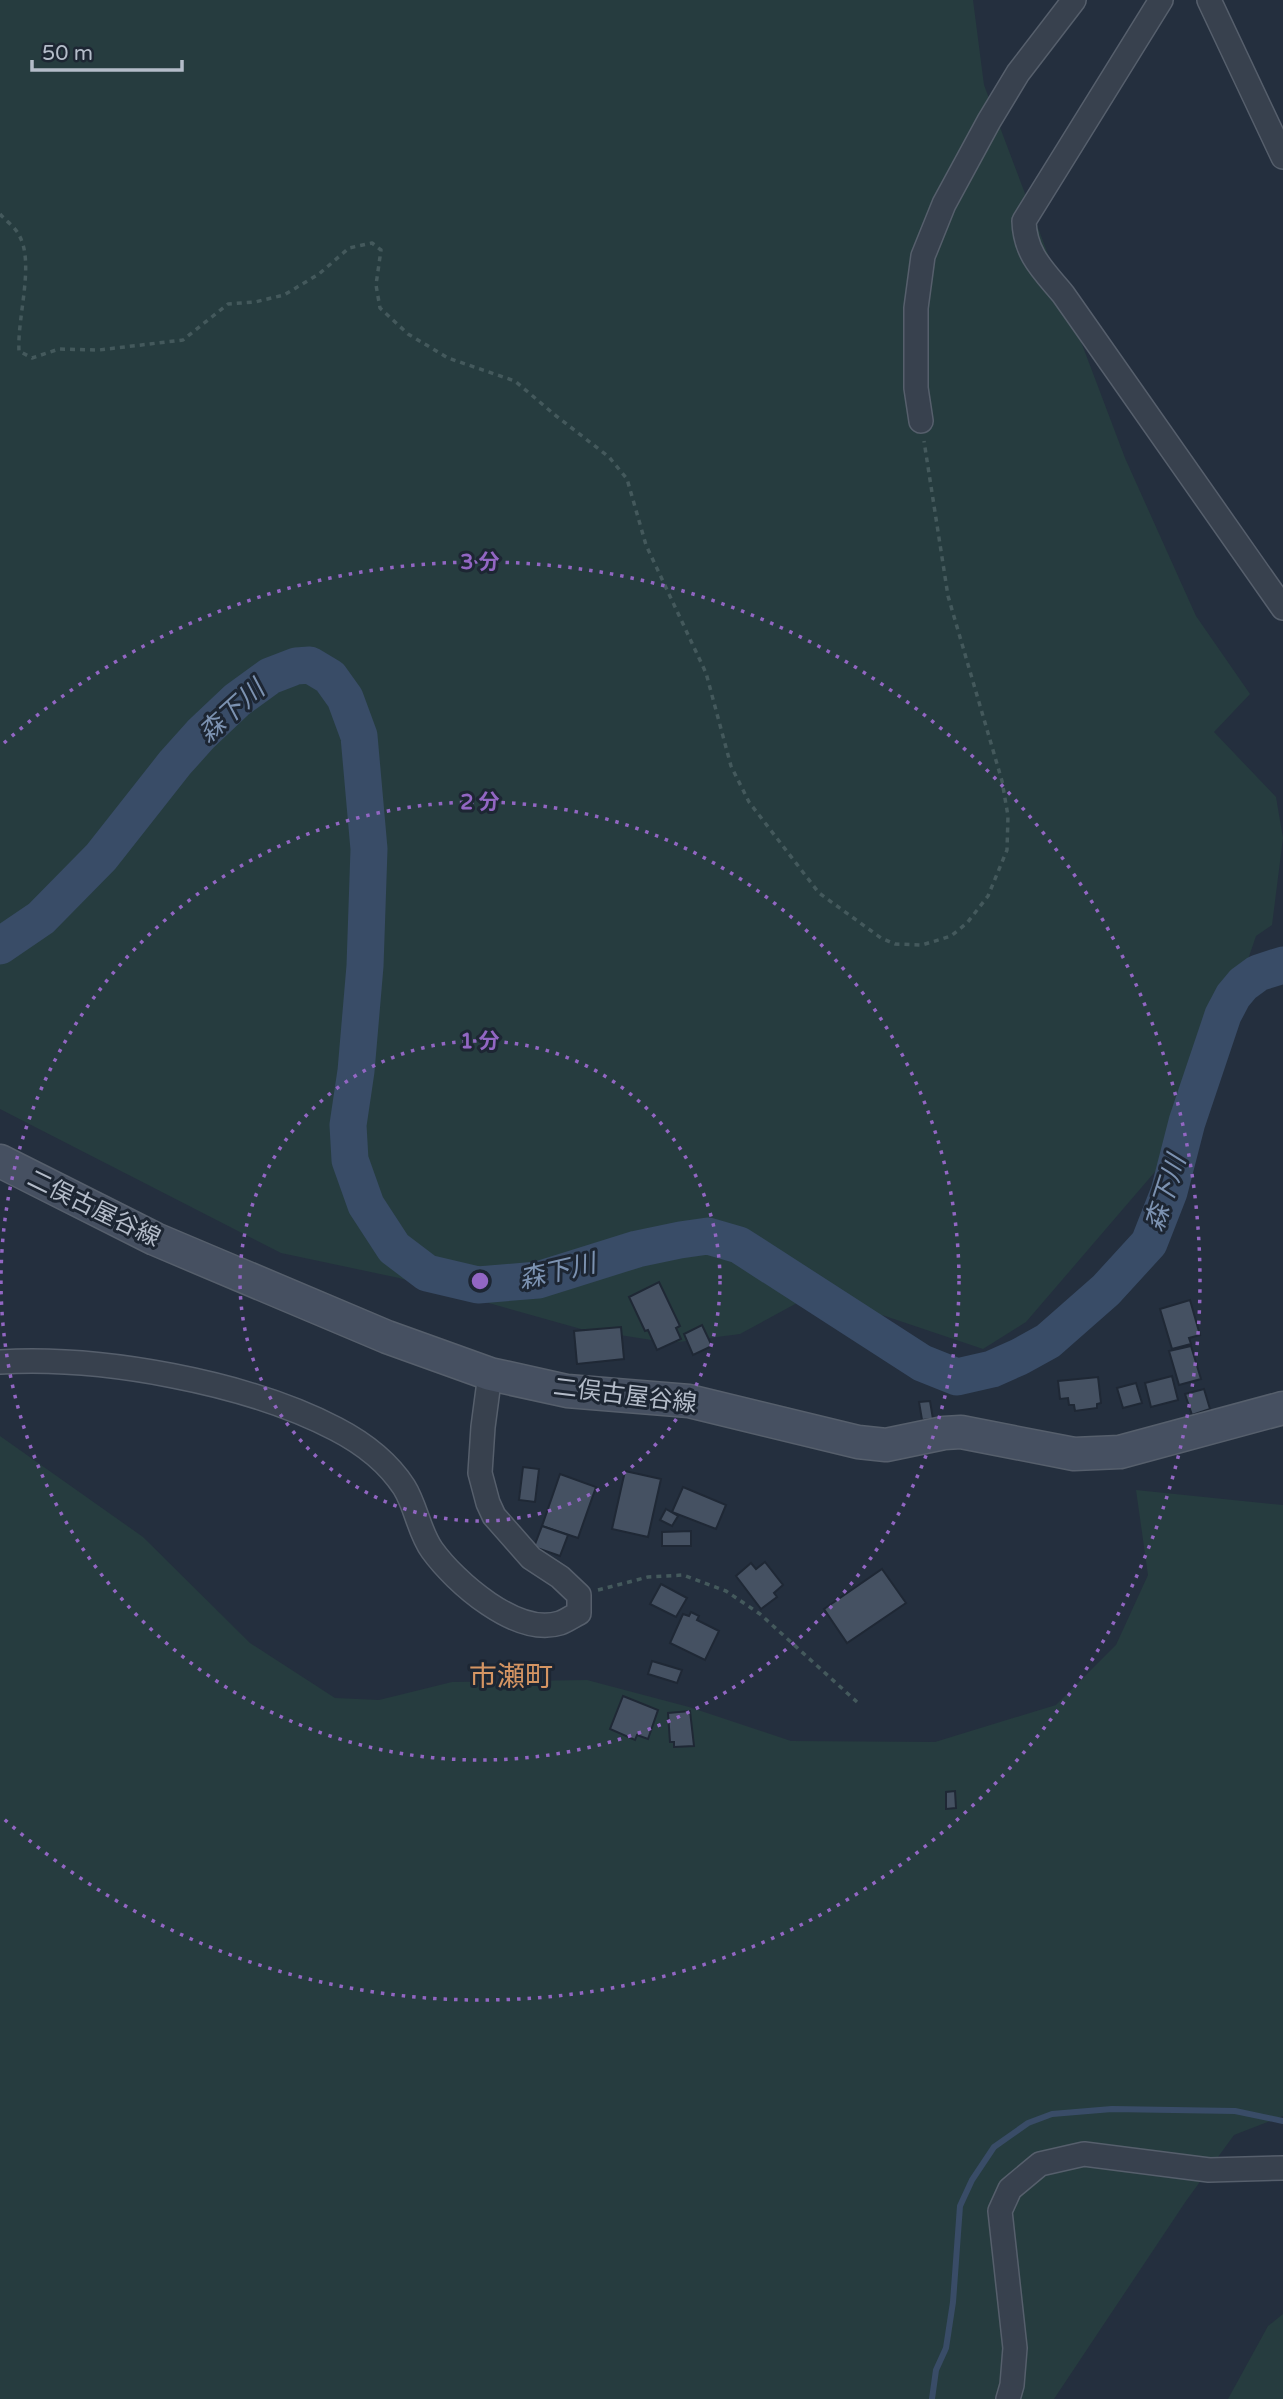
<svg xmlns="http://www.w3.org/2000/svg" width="1283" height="2399" viewBox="0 0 1283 2399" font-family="'Varela Round','Noto Sans JP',sans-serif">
<rect width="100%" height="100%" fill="#242f3e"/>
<g fill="#263c3f">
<path d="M 0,0 L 973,0 L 984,85 L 1125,458 L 1196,616 L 1250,694 L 1214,732 L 1276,797 L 1283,838 L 1272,925 L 1256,936 L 1190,1131 L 1026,1322 L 983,1349 L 885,1316 L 808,1297 L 740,1334 L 671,1343 L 581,1329 L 399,1278 L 281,1253 L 0,1109 Z"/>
<path d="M 0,1436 L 143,1537 L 250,1643 L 335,1698 L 379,1700 L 452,1682 L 587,1680 L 689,1707 L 791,1741 L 935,1742 L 1056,1705 L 1116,1645 L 1148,1575 L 1136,1490 L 1283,1505 L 1283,2116 L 1234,2135 L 1186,2201 L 1054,2399 L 0,2399 Z"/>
<path d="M 1283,2314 L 1283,2399 L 1228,2399 L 1268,2326 Z"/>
</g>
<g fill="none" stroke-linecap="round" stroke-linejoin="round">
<path stroke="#394c67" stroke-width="6" d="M 932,2399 L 936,2370 L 946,2348 L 953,2302 L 960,2206 L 972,2180 L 994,2147 L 1028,2123 L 1052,2114 L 1112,2109 L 1235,2111 L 1283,2121"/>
<path stroke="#394c67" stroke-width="37" d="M 0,946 L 41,918 L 101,857 L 175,763 L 201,734 L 237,700 L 270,676 L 296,666 L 310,665 L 330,677 L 345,698 L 359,736 L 369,849 L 365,966 L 356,1071 L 348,1125 L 350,1160 L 366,1205 L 394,1248 L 427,1273 L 478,1285 L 538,1280 L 637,1249 L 680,1240 L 708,1236 L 739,1245 L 922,1363 L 957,1377 L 992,1369 L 1019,1357 L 1048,1341 L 1106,1290 L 1149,1243 L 1169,1192 L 1187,1122 L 1223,1015 L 1233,996 L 1243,984 L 1258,973 L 1283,965"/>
</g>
<g fill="#455162" stroke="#1f2835" stroke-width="2">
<path d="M 659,1282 L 680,1326 L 676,1328 L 681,1339 L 657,1350 L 648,1330 L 645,1331 L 629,1297 Z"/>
<path d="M 1190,1300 L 1200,1335 L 1189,1338 L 1191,1344 L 1172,1349 L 1160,1309 Z"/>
<path d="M 702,1325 L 712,1346 L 693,1355 L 684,1334 Z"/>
<path d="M 621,1327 L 624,1359 L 577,1364 L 574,1331 Z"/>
<path d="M 1191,1346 L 1201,1379 L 1179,1385 L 1169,1351 Z"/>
<path d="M 1172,1376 L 1178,1400 L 1151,1407 L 1145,1383 Z"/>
<path d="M 1098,1377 L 1101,1403 L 1097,1404 L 1097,1408 L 1075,1411 L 1074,1405 L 1069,1405 L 1068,1398 L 1060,1399 L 1058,1381 Z"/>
<path d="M 1136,1383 L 1142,1403 L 1123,1408 L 1117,1388 Z"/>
<path d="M 1204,1389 L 1210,1409 L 1192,1415 L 1185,1394 Z"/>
<path d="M 930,1401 L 933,1419 L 922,1420 L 919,1402 Z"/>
<path d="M 523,1467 L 539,1469 L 535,1502 L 519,1500 Z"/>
<path d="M 625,1471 L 661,1479 L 648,1537 L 612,1529 Z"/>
<path d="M 560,1474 L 596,1487 L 578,1538 L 542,1526 Z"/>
<path d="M 683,1487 L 726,1505 L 716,1529 L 672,1512 Z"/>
<path d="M 666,1509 L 678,1516 L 672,1526 L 660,1520 Z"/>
<path d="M 542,1526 L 568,1535 L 560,1556 L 534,1547 Z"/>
<path d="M 691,1531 L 691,1546 L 662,1546 L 662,1532 Z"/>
<path d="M 765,1562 L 783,1585 L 774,1593 L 777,1597 L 761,1609 L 736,1576 L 751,1563 L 756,1569 Z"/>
<path d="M 882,1569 L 906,1603 L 847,1643 L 824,1609 Z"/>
<path d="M 661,1584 L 687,1598 L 676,1617 L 650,1604 Z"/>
<path d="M 691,1612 L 699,1616 L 697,1620 L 719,1631 L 705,1660 L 670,1643 L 683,1614 L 689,1616 Z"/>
<path d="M 652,1661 L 682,1670 L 677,1683 L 648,1674 Z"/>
<path d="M 623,1696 L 658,1710 L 648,1739 L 637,1735 L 635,1740 L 610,1729 Z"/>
<path d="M 690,1711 L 694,1746 L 674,1747 L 674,1742 L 670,1742 L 668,1713 Z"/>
<path d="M 955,1791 L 956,1808 L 946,1809 L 946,1792 Z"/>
</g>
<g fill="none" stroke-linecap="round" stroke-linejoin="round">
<g stroke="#565f6c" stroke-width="26">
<g id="minor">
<path d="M 1161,0 L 1024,221 C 1025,254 1043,270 1063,294 L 1283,608"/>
<path d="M 1209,0 L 1283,157"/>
<path d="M 921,421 L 916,388 L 916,308 L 923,256 L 944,204 L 989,121 L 1018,73 L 1074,0"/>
<path d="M 0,1362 C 101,1356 246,1382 336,1429 C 363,1443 387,1461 404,1487 C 416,1506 419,1532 432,1550 C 455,1582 517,1637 560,1623 C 566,1621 573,1616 579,1613 L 579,1595 L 560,1577 L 531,1558 L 494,1516 L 488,1503 L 480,1473 L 483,1427 L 490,1374"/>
<path d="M 1008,2399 L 1012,2385 L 1015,2348 L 1000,2211 L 1010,2189 L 1040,2164 L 1084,2154 L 1209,2170 L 1283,2168"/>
</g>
</g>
<g stroke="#565f6c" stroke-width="35">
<path id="secondary" d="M 0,1161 L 155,1239 L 387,1337 L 490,1374 L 567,1391 L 689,1401 L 858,1442 L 886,1445 L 944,1433 L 961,1432 L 1074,1454 L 1120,1452 L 1283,1408"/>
</g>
<g stroke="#44595c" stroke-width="3.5" stroke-dasharray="5 5" stroke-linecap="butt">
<path d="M 0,214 C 6,221 15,227 19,235 C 35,263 17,317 19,351 L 32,358 L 59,349 L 99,350 L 183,340 L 228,304 L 255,302 L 284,295 L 319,274 L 349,248 L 372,243 L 381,250 L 376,285 L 380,308 L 408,334 L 448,358 L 515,381 L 555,415 L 609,457 L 627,479 L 646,545 L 706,673 L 731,766 L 749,802 L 819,893 L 881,938 L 895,944 L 922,945 L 951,936 L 967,923 L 988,896 L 1007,850 L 1008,816 L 1002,781 L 948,596 L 924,441"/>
<path d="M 598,1590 L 648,1577 L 683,1575 L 726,1591 L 760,1614 L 857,1702"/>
</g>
<use href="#minor" stroke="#38414e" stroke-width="23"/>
<use href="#secondary" stroke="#465061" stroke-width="32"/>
</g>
<g fill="none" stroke="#9266c3" stroke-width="3.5" stroke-dasharray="3.5 7">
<circle cx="480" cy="1281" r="240"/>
<circle cx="480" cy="1281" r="479"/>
<path d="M4 743A719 719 0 1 1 4 1819"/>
</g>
<g text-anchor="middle" stroke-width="6" stroke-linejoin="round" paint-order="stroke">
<g font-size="24" fill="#b4bcc9" stroke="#1d2633">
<text transform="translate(94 1208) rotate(26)" y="8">二俣古屋谷線</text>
<text transform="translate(625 1395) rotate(7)" y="8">二俣古屋谷線</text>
</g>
<g font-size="26" font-style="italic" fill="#7c92b1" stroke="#1d2633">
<text transform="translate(231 711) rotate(-42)" y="9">森下川</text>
<text transform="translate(1165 1193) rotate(-72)" y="9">森下川</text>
<text transform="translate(557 1271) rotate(-13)" y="9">森下川</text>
</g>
<g font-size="28" fill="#d59563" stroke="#1d2633">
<text x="511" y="1686">市瀬町</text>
</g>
</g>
<circle cx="480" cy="1281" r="10" fill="#9266c3" stroke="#1d2633" stroke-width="3.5"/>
<g font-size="21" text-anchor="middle" font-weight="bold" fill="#9266c3" stroke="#1d2633" stroke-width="6" stroke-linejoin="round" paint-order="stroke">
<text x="480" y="569">3 分</text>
<text x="480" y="809">2 分</text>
<text x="480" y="1048">1 分</text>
</g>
<path d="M32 60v10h150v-10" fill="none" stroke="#b4bcc9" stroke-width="3.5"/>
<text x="42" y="60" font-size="21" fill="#b4bcc9" stroke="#1d2633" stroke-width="5" paint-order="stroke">50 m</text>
</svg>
